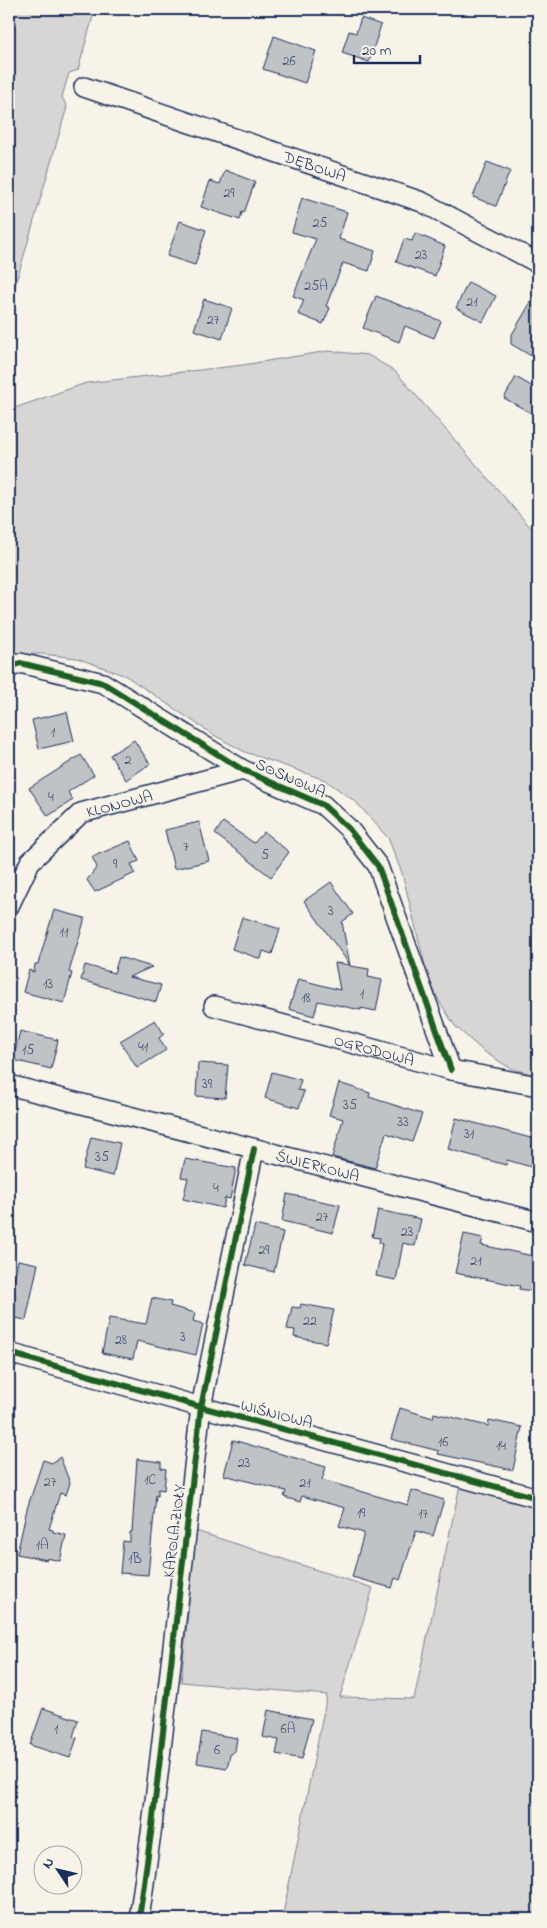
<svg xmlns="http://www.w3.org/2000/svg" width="547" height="1928" viewBox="0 0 547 1928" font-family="'Indie Flower',sans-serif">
<rect width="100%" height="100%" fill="#f7f3e8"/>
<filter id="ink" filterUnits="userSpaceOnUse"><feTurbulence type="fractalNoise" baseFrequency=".02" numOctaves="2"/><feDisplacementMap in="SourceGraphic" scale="10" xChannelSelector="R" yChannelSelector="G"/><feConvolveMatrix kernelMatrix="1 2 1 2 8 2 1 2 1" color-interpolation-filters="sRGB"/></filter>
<g filter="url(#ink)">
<g fill="#d7d6d4" stroke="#798299">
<path d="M 9,9 L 95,9 L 78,70 L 69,73 L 62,97 L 67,107 L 9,307 Z"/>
<path d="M 328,351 L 368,355 L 395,371 L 538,536 L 538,1076 L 510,1068 L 483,1051 L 455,1026 L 439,1001 L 428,977 L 402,873 L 388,838 L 356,802 L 325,780 L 245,752 L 212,734 L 126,676 L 77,658 L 42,654 L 9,655 L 9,410 L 86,383 L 243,365 Z"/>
<path d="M 460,1485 L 538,1507 L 538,1919 L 282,1919 L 327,1695 L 181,1682 L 196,1531 L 373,1588 L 340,1697 L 414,1699 Z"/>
</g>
<g fill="#c0c3c5" stroke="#1b2f5e">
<path d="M 361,18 L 381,25 L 369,62 L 342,53 L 349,31 L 356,33 Z"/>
<path d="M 274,36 L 316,51 L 305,83 L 263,69 Z"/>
<path d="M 487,162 L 510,171 L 496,206 L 473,197 Z"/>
<path d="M 225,170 L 255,182 L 244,213 L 242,212 L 240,220 L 201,207 L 210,181 L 220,184 Z"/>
<path d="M 302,198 L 347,212 L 339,239 L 375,251 L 369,271 L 343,263 L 326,306 L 330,308 L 323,324 L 298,314 L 304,300 L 293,296 L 316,239 L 292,232 Z"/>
<path d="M 180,221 L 206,230 L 195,265 L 167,256 Z"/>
<path d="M 415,233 L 445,246 L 435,276 L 396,262 L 404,239 L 412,241 Z"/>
<path d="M 468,282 L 496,296 L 483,322 L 456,308 Z"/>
<path d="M 538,290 L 538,360 L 511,344 L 511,336 Z"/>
<path d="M 376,296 L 441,321 L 434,338 L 405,326 L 399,342 L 363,328 Z"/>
<path d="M 204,299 L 232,308 L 222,339 L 194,330 Z"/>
<path d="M 516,377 L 538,390 L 538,417 L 504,398 Z"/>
<path d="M 67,712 L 74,741 L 39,749 L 32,720 Z"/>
<path d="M 134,740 L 150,764 L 126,780 L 110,755 Z"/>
<path d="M 81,755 L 94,775 L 68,792 L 73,800 L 48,816 L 29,788 Z"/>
<path d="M 199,822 L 209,861 L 174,869 L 165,830 Z"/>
<path d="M 223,822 L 254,843 L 264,832 L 289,852 L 271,877 L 215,834 Z"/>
<path d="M 130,841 L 139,861 L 131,864 L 135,873 L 95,892 L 87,880 L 97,867 L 92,857 Z"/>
<path d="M 331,882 L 353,914 L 342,922 L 350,966 L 369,969 L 368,977 L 382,980 L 376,1011 L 361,1008 L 361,1010 L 318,1001 L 314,1016 L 289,1009 L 298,979 L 340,990 L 335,963 L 350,965 L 304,901 Z"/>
<path d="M 54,910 L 85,918 L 69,972 L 72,973 L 64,1003 L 23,992 L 29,970 L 34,972 L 35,964 L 38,964 Z"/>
<path d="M 242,917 L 280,929 L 272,954 L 263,951 L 261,959 L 232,949 Z"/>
<path d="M 119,957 L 152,967 L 129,977 L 161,985 L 156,1002 L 81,980 L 85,965 L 114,973 Z"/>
<path d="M 155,1020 L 164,1034 L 159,1038 L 166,1050 L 137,1068 L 120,1041 Z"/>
<path d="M 20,1031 L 58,1040 L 51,1069 L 13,1060 Z"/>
<path d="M 198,1063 L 228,1065 L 225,1098 L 196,1096 Z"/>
<path d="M 272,1072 L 301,1080 L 298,1090 L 304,1091 L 299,1108 L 265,1098 Z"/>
<path d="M 339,1083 L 370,1093 L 369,1097 L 422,1114 L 412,1142 L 386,1133 L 375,1168 L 332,1157 L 343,1119 L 329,1115 Z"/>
<path d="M 456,1118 L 538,1140 L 538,1169 L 507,1160 L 506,1165 L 448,1149 Z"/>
<path d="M 91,1137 L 120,1143 L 113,1176 L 83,1169 Z"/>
<path d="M 185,1159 L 236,1168 L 230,1199 L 225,1198 L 223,1208 L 183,1199 L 188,1178 L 181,1177 Z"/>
<path d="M 287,1194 L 340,1205 L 333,1233 L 282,1221 Z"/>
<path d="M 378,1210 L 421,1219 L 415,1246 L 403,1243 L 396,1280 L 376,1276 L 382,1244 L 379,1243 L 380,1238 L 372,1237 Z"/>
<path d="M 255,1225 L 283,1232 L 274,1272 L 245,1265 Z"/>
<path d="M 464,1234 L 483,1238 L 481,1245 L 538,1257 L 538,1292 L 519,1289 L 520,1286 L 455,1273 Z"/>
<path d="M 18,1260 L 38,1264 L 26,1320 L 9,1317 L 9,1284 L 13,1285 Z"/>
<path d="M 152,1298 L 171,1302 L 170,1306 L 195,1313 L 193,1321 L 203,1324 L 196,1355 L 137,1341 L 133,1359 L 102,1353 L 109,1318 L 146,1324 Z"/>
<path d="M 301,1304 L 334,1310 L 326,1343 L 294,1337 L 295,1330 L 287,1329 L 292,1307 L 300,1308 Z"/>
<path d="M 400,1408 L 433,1418 L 434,1413 L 488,1426 L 489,1420 L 522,1427 L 513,1470 L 438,1454 L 439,1451 L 391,1439 Z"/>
<path d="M 233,1440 L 326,1467 L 322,1480 L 408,1505 L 412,1490 L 444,1500 L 433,1536 L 416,1531 L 400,1580 L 395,1578 L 392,1588 L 352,1577 L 364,1533 L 339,1526 L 345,1508 L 302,1496 L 300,1502 L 284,1497 L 286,1491 L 224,1475 Z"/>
<path d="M 60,1457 L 70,1483 L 66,1495 L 60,1493 L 49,1529 L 53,1530 L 53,1532 L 66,1535 L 60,1561 L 47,1558 L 47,1560 L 17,1554 L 27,1509 L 43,1460 L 52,1463 Z"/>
<path d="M 137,1459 L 161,1462 L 161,1468 L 166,1469 L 164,1490 L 158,1489 L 158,1496 L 156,1495 L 148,1575 L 120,1573 L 123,1541 L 130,1542 L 130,1532 L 132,1532 Z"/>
<path d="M 43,1708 L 78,1720 L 73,1737 L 77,1738 L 70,1758 L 30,1745 Z"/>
<path d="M 268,1710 L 312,1719 L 302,1759 L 276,1754 L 279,1740 L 263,1737 Z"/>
<path d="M 202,1732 L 237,1738 L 235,1751 L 230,1755 L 227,1768 L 197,1763 Z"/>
</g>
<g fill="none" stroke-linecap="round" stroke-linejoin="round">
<g stroke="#1b2f5e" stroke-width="22">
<g id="street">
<path id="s1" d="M 84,87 L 422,202 L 538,263"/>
<path d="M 9,668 L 20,663 L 103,683 L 243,770 L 323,805 L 349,829 L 378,866 L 451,1070"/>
<path id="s2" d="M 9,906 L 30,862 L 81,813 L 243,770"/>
<path id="s3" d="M 214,1006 L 451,1070 L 538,1086"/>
<path id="s4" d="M 9,1085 L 538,1222"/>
<path d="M 9,1353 L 201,1407 L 538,1498"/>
<path d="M 139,1919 L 152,1826 L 201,1407 L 254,1149"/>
</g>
</g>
<use href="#street" stroke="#f7f3e8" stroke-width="19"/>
<g stroke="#f7f3e8" stroke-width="9">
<g id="cycleway">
<path d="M 9,668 L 20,663 L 103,683 L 243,770 L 323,805 L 349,829 L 378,866 L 451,1070"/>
<path d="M 9,1353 L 201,1407 L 538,1498"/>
<path d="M 139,1919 L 152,1826 L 201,1407 L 254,1149"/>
</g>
</g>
<use href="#cycleway" stroke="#1b5e20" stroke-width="6"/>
</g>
</g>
<g text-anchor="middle" stroke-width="4" stroke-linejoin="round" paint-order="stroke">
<g font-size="14" fill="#445478">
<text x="289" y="65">26</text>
<text x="229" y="197">29</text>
<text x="320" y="227">25</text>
<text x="421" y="259">23</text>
<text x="316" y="290">25A</text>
<text x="472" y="306">21</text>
<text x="213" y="324">27</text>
<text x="53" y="736">1</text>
<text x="128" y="764">2</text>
<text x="51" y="801">4</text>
<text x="186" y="851">7</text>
<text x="265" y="859">5</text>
<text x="115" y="868">9</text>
<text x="331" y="915">3</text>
<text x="64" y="936">11</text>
<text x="48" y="988">13</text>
<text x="362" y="998">1</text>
<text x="306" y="1002">18</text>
<text x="143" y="1051">41</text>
<text x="28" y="1054">15</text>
<text x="207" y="1088">39</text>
<text x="350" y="1109">35</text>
<text x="403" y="1126">33</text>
<text x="469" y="1138">31</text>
<text x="102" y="1161">35</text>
<text x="216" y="1192">4</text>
<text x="322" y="1221">27</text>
<text x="407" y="1236">23</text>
<text x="264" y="1254">29</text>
<text x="476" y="1265">21</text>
<text x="310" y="1325">22</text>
<text x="183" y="1341">3</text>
<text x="121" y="1344">28</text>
<text x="443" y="1446">16</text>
<text x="501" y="1450">14</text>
<text x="244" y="1467">23</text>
<text x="150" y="1484">1C</text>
<text x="50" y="1486">27</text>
<text x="305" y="1487">21</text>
<text x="361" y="1517">19</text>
<text x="423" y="1518">17</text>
<text x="42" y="1549">1A</text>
<text x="135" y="1563">1B</text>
<text x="56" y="1733">1</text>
<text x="288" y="1733">6A</text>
<text x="217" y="1754">6</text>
</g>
<g font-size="16" fill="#1b2f5e" stroke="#f7f3e8">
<text dy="6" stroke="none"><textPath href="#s1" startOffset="244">DĘBOWA</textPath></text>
<text transform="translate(291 777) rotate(24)" y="6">SOSNOWA</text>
<text dy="6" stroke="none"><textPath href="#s2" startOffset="159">KLONOWA</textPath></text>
<text dy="6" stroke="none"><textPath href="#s3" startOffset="166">OGRODOWA</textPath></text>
<text dy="6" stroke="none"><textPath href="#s4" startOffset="319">ŚWIERKOWA</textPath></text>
<text transform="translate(277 1413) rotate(15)" y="6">WIŚNIOWA</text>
<text transform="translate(173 1531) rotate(-83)" y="6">KAROLA ZIOŁY</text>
</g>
</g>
<rect width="547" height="1928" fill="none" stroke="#f7f3e8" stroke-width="30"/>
<rect x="15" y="15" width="517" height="1898" fill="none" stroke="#1b2f5e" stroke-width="2" filter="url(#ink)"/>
<g transform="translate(58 1870) rotate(305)"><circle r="24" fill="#f7f3e8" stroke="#9fa5b1"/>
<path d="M0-4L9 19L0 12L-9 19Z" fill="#1b2f5e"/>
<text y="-8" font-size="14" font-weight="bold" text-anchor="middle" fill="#1b2f5e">N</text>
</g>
<path d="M354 55v8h66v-8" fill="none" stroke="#1b2f5e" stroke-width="2.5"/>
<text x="362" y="55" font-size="15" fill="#1b2f5e" stroke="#f7f3e8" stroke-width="4" paint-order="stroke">20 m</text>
</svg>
